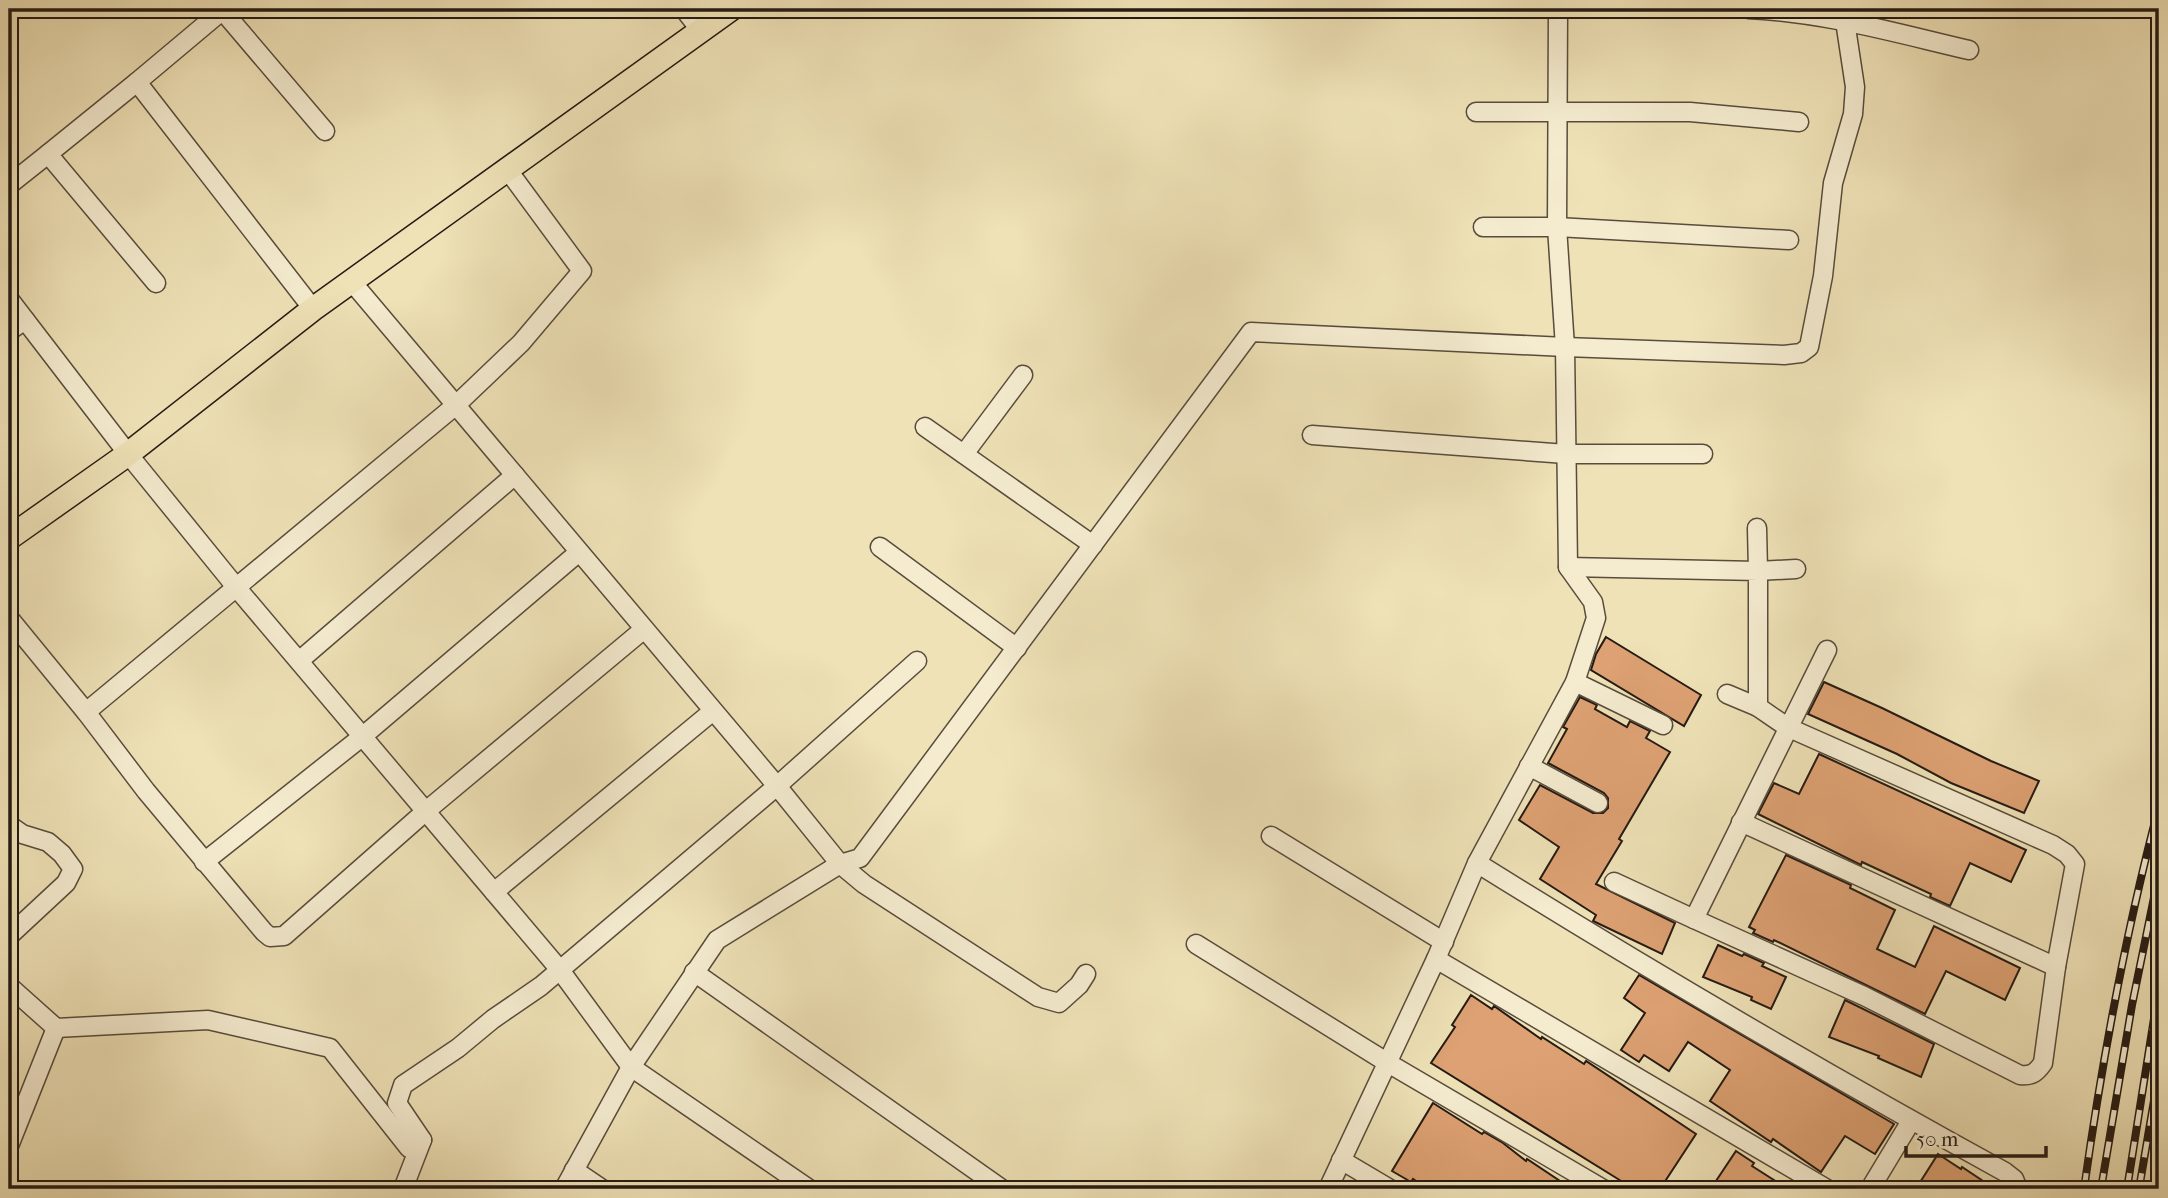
<svg xmlns="http://www.w3.org/2000/svg" width="2168" height="1198" viewBox="0 0 2168 1198" font-family="'IM FELL French Canon',serif">
<rect width="100%" height="100%" fill="#efe2b7"/>
<filter id="stains"><feTurbulence type="fractalNoise" baseFrequency=".00286" numOctaves="4"/><feColorMatrix values="0 0 0 0 .2 0 0 0 0 .09 0 0 0 0 .02 0 0 0 .5 -.17"/></filter>
<radialGradient id="worn" r=".72"><stop offset=".6" stop-color="#630" stop-opacity="0"/><stop offset="1" stop-color="#630" stop-opacity=".3"/></radialGradient>
<g fill="#dda173" stroke="#251a13" stroke-width="2">
<path d="M 1606,637 L 1701,695 L 1684,726 L 1591,670 L 1596,654 Z"/>
<path d="M 1824,682 L 1882,708 L 1991,761 L 2039,781 L 2024,813 L 1951,783 L 1897,754 L 1808,714 Z"/>
<path d="M 1580,697 L 1597,705 L 1595,709 L 1627,727 L 1630,721 L 1650,731 L 1646,738 L 1670,752 L 1619,839 L 1622,841 L 1596,884 L 1675,923 L 1662,954 L 1593,921 L 1596,915 L 1540,879 L 1559,847 L 1519,820 L 1540,785 L 1593,813 L 1603,813 L 1608,808 L 1608,798 L 1604,793 L 1548,763 L 1567,729 L 1563,727 Z"/>
<path d="M 1819,754 L 2026,850 L 2011,882 L 1970,863 L 1950,906 L 1930,897 L 1931,894 L 1862,862 L 1861,865 L 1758,814 L 1774,783 L 1799,794 Z"/>
<path d="M 1786,855 L 1851,885 L 1850,888 L 1895,910 L 1877,949 L 1915,967 L 1934,926 L 2020,968 L 2005,1000 L 1946,971 L 1925,1014 L 1774,940 L 1773,942 L 1753,933 L 1755,930 L 1749,927 Z"/>
<path d="M 1718,945 L 1742,956 L 1744,954 L 1764,963 L 1762,966 L 1786,977 L 1771,1009 L 1751,1000 L 1752,997 L 1703,977 Z"/>
<path d="M 1639,975 L 1894,1124 L 1875,1154 L 1845,1136 L 1821,1172 L 1773,1139 L 1771,1142 L 1710,1101 L 1730,1070 L 1688,1042 L 1669,1071 L 1644,1055 L 1639,1062 L 1621,1050 L 1645,1013 L 1624,998 Z"/>
<path d="M 1471,995 L 1492,1009 L 1494,1006 L 1541,1039 L 1542,1037 L 1584,1064 L 1586,1061 L 1696,1134 L 1660,1189 L 1636,1189 L 1626,1184 L 1431,1063 L 1455,1027 L 1452,1025 Z"/>
<path d="M 1845,1000 L 1934,1044 L 1921,1077 L 1878,1058 L 1879,1056 L 1829,1037 Z"/>
<path d="M 1433,1103 L 1482,1134 L 1484,1132 L 1503,1143 L 1526,1161 L 1527,1159 L 1572,1189 L 1428,1189 L 1413,1179 L 1411,1182 L 1392,1171 Z"/>
<path d="M 1736,1151 L 1754,1163 L 1752,1166 L 1788,1189 L 1729,1189 L 1716,1181 Z"/>
<path d="M 1938,1154 L 1961,1169 L 1962,1167 L 1995,1189 L 1927,1189 L 1919,1184 Z"/>
</g>
<g fill="none" stroke-linecap="round" stroke-linejoin="round">
<g stroke="#584c3c" stroke-width="21">
<g id="minor">
<path d="M 224,9 L 137,82 L 313,309"/>
<path d="M 684,9 L 701,31"/>
<path d="M 1748,9 C 1823,12 1896,33 1969,50"/>
<path d="M 222,10 L 325,131"/>
<path d="M 137,82 L 48,154 L 156,283"/>
<path d="M 1476,112 L 1690,112 L 1799,122"/>
<path d="M 9,185 L 48,154"/>
<path d="M 1483,227 L 1557,227 L 1789,240"/>
<path d="M 352,282 L 777,786 L 840,864 L 864,884 L 1038,997 L 1059,1003 L 1079,985 L 1086,974"/>
<path d="M 9,299 L 128,454 L 236,587 L 560,970 L 631,1067 L 809,1189"/>
<path d="M 9,331 L 25,320"/>
<path d="M 925,427 L 1093,545"/>
<path d="M 1312,435 L 1566,454 L 1703,454"/>
<path d="M 964,454 L 1023,375"/>
<path d="M 1757,528 L 1758,571 L 1796,569"/>
<path d="M 880,547 L 1017,648"/>
<path d="M 1568,567 L 1758,571 L 1758,707 L 1787,727 L 2053,845 L 2067,854 L 2075,864 L 2056,967 L 2043,1063 C 2036,1073 2032,1076 2020,1075 L 1864,996 L 1694,919 L 1827,650"/>
<path d="M 9,618 L 86,712 L 146,791 L 264,932 L 270,937 L 284,936 L 426,811 L 643,630"/>
<path d="M 299,661 L 515,475"/>
<path d="M 1575,682 L 1663,725"/>
<path d="M 1727,694 L 1758,707"/>
<path d="M 86,712 L 456,405 L 521,343 L 582,271 L 507,169"/>
<path d="M 1529,766 L 1598,803"/>
<path d="M 1741,822 L 2056,967"/>
<path d="M 9,825 L 22,834 L 48,842 L 62,854 L 73,869 L 66,883 L 9,936"/>
<path d="M 1271,836 L 1444,942"/>
<path d="M 204,862 L 363,736 L 579,552"/>
<path d="M 1477,863 C 1650,971 1827,1074 2005,1172 L 2014,1179 L 2018,1189"/>
<path d="M 1614,882 L 1694,919"/>
<path d="M 494,892 L 713,711"/>
<path d="M 1196,944 L 1388,1063 L 1603,1189"/>
<path d="M 1436,959 L 1827,1189"/>
<path d="M 694,972 L 1002,1189"/>
<path d="M 9,986 L 56,1028 L 208,1020 L 330,1048 L 409,1148 L 422,1140"/>
<path d="M 9,1146 L 56,1028"/>
<path d="M 1341,1160 L 1390,1189"/>
<path d="M 574,1170 L 602,1189"/>
<path d="M 407,1189 L 405,1184 L 422,1140 L 397,1103 L 403,1085 L 458,1048 L 493,1019 L 541,986 L 777,786 L 917,661"/>
<path d="M 564,1189 L 631,1067 L 717,940 L 840,864 L 860,858 L 1251,332 L 1565,347 L 1784,355 L 1801,353 L 1809,347 L 1823,276 L 1833,183 L 1853,114 L 1855,87 L 1845,21"/>
<path d="M 1328,1189 L 1436,959 L 1477,863 L 1575,682 L 1596,618 L 1593,602 L 1568,567 L 1565,347 L 1557,227 L 1558,9"/>
<path d="M 1870,1189 L 1911,1121"/>
</g>
</g>
<g stroke="#251a13" stroke-width="26">
<path id="major" d="M 9,538 L 128,454 L 313,309 L 731,9"/>
</g>
<use href="#minor" stroke="#f5ecd0" stroke-width="18"/>
<use href="#major" stroke="#efe2b7" stroke-width="23"/>
<g stroke="#251a13" stroke-width="8">
<g id="rail">
<path d="M 2084,1189 C 2102,1061 2126,931 2159,806"/>
<path d="M 2101,1189 L 2132,1005 L 2159,873"/>
<path d="M 2127,1189 L 2159,987"/>
<path d="M 2139,1189 L 2159,1071"/>
</g>
</g>
<use href="#rail" stroke="#f5ecd0" stroke-width="5" stroke-dasharray="16" stroke-linecap="butt"/>
</g>
<rect width="2168" height="1198" fill="none" stroke="#efe2b7" stroke-width="35"/>
<rect x="10" y="10" width="2147" height="1177" fill="none" stroke="#251a13" stroke-width="3.5"/>
<rect x="18" y="18" width="2133" height="1163" fill="none" stroke="#251a13" stroke-width="2"/>
<path d="M1906 1146v10h140v-10" fill="none" stroke="#251a13" stroke-width="3.5"/>
<text x="1916" y="1146" font-size="21" fill="#251a13" stroke="#f5ecd0" stroke-width="5" paint-order="stroke">50 m</text>
<rect width="100%" height="100%" filter="url(#stains)"/>
<rect width="100%" height="100%" fill="url(#worn)"/>
</svg>
